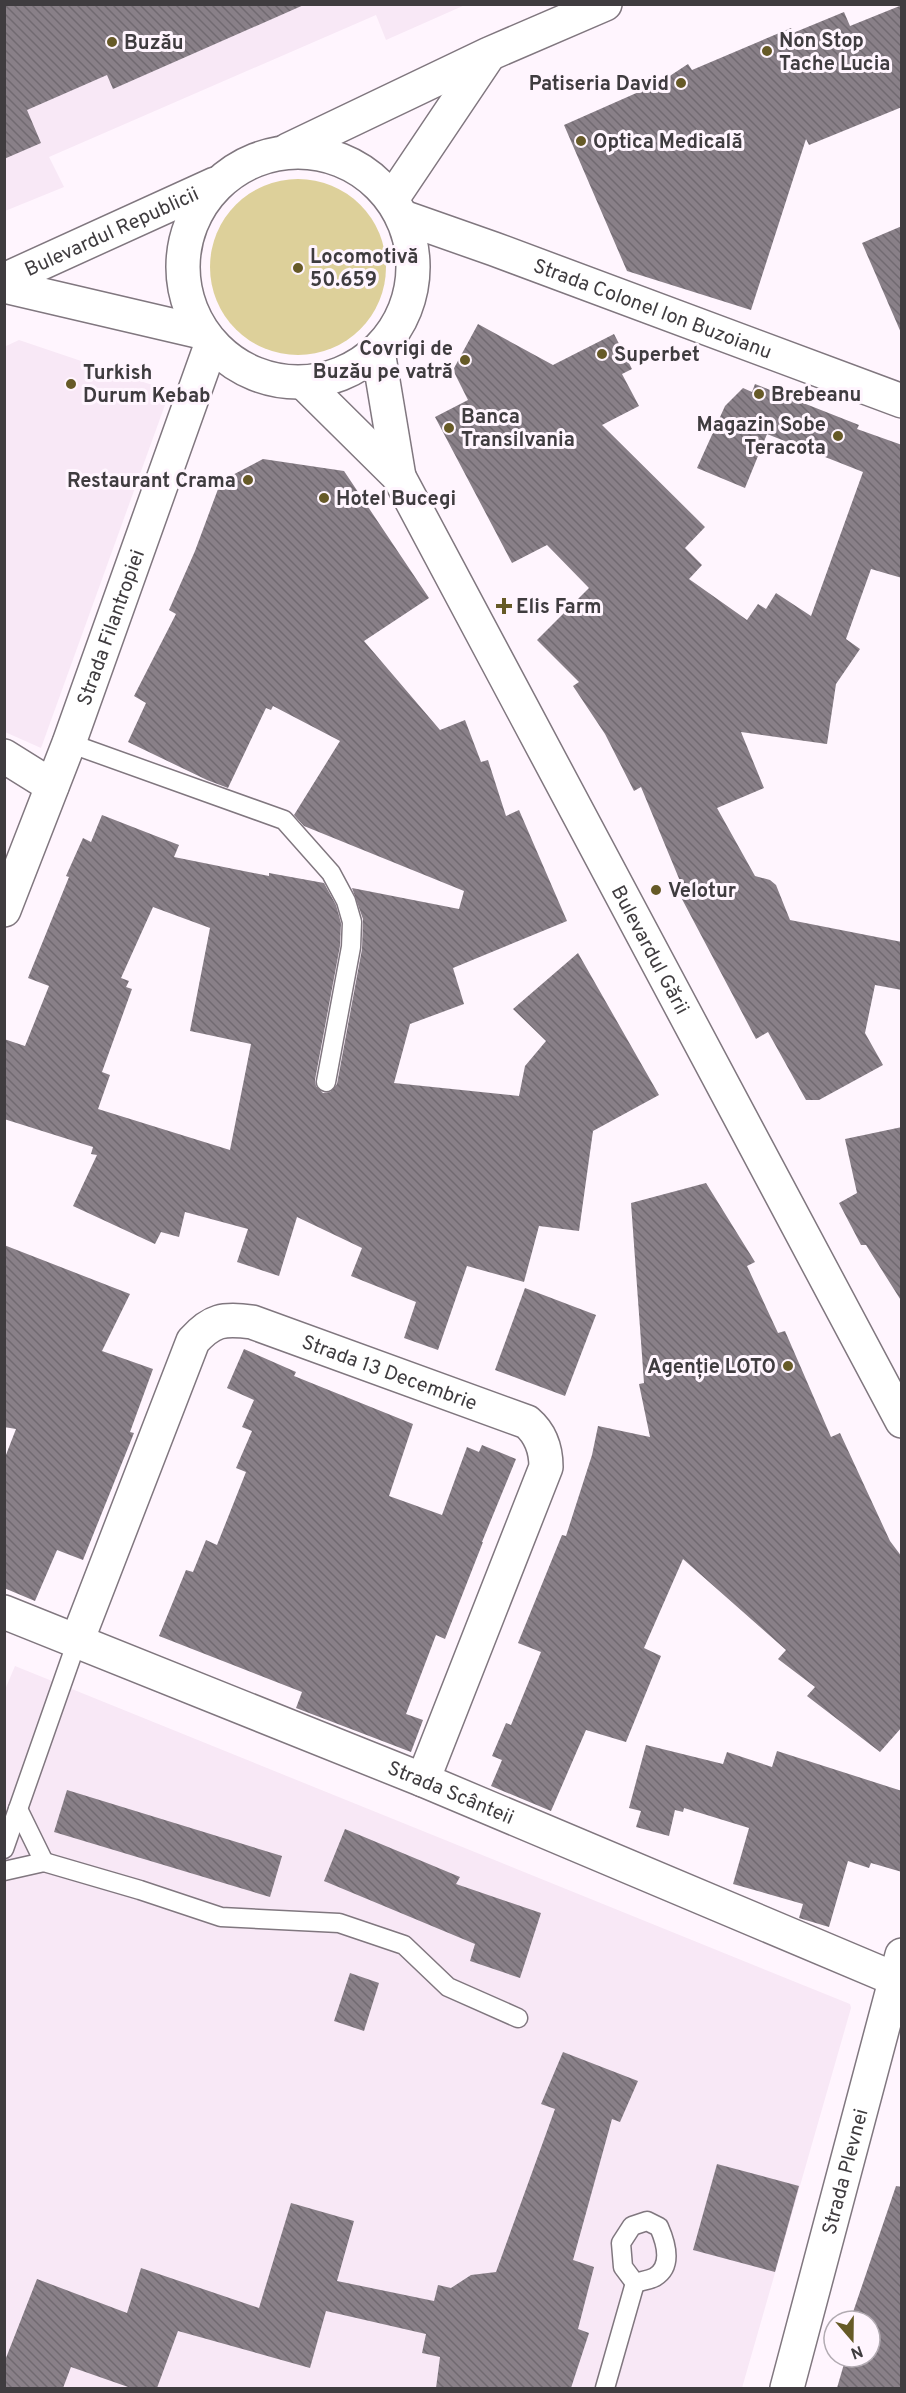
<svg xmlns="http://www.w3.org/2000/svg" width="906" height="2393" viewBox="0 0 906 2393" font-family="Overpass,sans-serif">
<defs>
<pattern id="building-back-hatch" width="6" height="6" patternUnits="userSpaceOnUse" patternTransform="scale(1.5)"><rect width="6" height="6" fill="#898088"/><path d="M-1 5l2 2M0 0l6 6M5-1l2 2" fill="none" stroke="#716a71"/></pattern>
</defs>
<rect width="100%" height="100%" fill="#fff5fe"/>
<g fill="#f8e8f6">
<path d="M 5,5 L 465,5 L 386,40 L 376,15 L 49,157 L 64,187 L 5,211 Z"/>
<path d="M 19,340 L 170,391 L 41,748 L 5,732 L 4,347 Z"/>
<path d="M 15,1666 L 850,2004 L 851,2008 L 742,2388 L 5,2388 L 4,1692 Z"/>
</g>
<circle fill="#ddd09a" cx="298" cy="267" r="88"/>
<g fill="url(#building-back-hatch)" fill-rule="evenodd">
<path d="M 4,4 L 306,4 L 113,89 L 107,75 L 27,110 L 41,143 L 4,159 Z"/>
<path d="M 902,5 L 902,107 L 809,145 L 806,139 L 751,310 L 627,271 L 564,125 L 659,83 L 688,64 L 692,70 L 791,28 L 793,33 L 844,12 L 850,26 Z"/>
<path d="M 902,226 L 902,335 L 862,243 Z"/>
<path d="M 478,324 L 553,365 L 614,334 L 632,369 L 622,374 L 639,406 L 602,425 L 705,527 L 685,548 L 702,565 L 689,579 L 747,620 L 758,604 L 766,609 L 776,593 L 811,616 L 863,472 L 767,434 L 745,488 L 697,468 L 725,406 L 743,388 L 752,392 L 755,384 L 859,425 L 857,429 L 902,445 L 902,578 L 871,569 L 846,639 L 860,649 L 836,684 L 827,744 L 741,732 L 764,788 L 717,808 L 755,876 L 770,880 L 776,885 L 790,920 L 902,942 L 902,990 L 875,985 L 865,1033 L 883,1065 L 819,1100 L 806,1100 L 768,1032 L 756,1039 L 674,884 L 680,881 L 641,787 L 634,791 L 605,734 L 573,686 L 579,682 L 537,640 L 589,588 L 547,545 L 512,563 L 435,417 L 468,400 L 453,370 Z"/>
<path d="M 263,459 L 344,471 L 429,598 L 364,641 L 440,730 L 465,720 L 481,762 L 488,760 L 506,816 L 519,810 L 567,921 L 453,968 L 464,1004 L 410,1024 L 394,1083 L 519,1096 L 525,1066 L 546,1041 L 513,1009 L 578,953 L 659,1095 L 593,1131 L 579,1231 L 539,1226 L 524,1282 L 467,1266 L 438,1350 L 404,1338 L 416,1302 L 351,1276 L 362,1248 L 297,1217 L 279,1276 L 237,1262 L 248,1229 L 185,1212 L 179,1237 L 161,1232 L 155,1244 L 73,1206 L 97,1155 L 91,1154 L 93,1147 L 4,1119 L 4,1039 L 25,1046 L 49,986 L 28,978 L 69,877 L 66,876 L 83,838 L 91,842 L 102,815 L 179,845 L 174,857 L 269,876 L 269,873 L 324,883 L 336,905 L 341,923 L 340,946 L 315,1080 L 316,1086 L 323,1093 L 330,1092 L 337,1084 L 362,949 L 363,919 L 352,888 L 459,909 L 464,891 L 304,826 L 294,815 L 340,741 L 273,706 L 271,710 L 266,708 L 228,788 L 207,780 L 128,742 L 146,703 L 134,696 L 176,614 L 169,610 L 195,551 L 221,481 ZM 153,907 L 210,928 L 190,1031 L 251,1044 L 230,1150 L 98,1109 L 110,1075 L 102,1072 L 132,989 L 126,987 L 129,981 L 121,978 Z"/>
<path d="M 902,1127 L 902,1302 L 866,1245 L 861,1245 L 839,1203 L 857,1193 L 845,1139 Z"/>
<path d="M 706,1183 L 755,1262 L 747,1266 L 778,1333 L 785,1331 L 831,1437 L 840,1433 L 890,1541 L 902,1557 L 902,1727 L 880,1752 L 807,1696 L 815,1687 L 778,1659 L 786,1650 L 683,1559 L 644,1648 L 661,1656 L 626,1742 L 586,1730 L 551,1811 L 491,1786 L 502,1760 L 492,1756 L 506,1723 L 511,1725 L 541,1652 L 518,1643 L 562,1535 L 566,1536 L 592,1455 L 598,1426 L 650,1437 L 639,1384 L 644,1383 L 631,1203 Z"/>
<path d="M 4,1245 L 130,1294 L 102,1351 L 153,1369 L 130,1432 L 134,1433 L 83,1560 L 57,1550 L 35,1601 L 4,1588 L 4,1460 L 16,1429 L 4,1427 Z"/>
<path d="M 525,1288 L 596,1315 L 565,1396 L 495,1370 Z"/>
<path d="M 244,1349 L 296,1372 L 294,1376 L 413,1424 L 389,1496 L 442,1515 L 467,1447 L 479,1452 L 482,1445 L 516,1459 L 482,1542 L 483,1542 L 445,1639 L 436,1635 L 406,1714 L 423,1720 L 411,1752 L 296,1708 L 302,1692 L 159,1636 L 186,1570 L 193,1572 L 206,1540 L 217,1545 L 246,1472 L 236,1468 L 252,1431 L 242,1427 L 254,1400 L 227,1388 Z"/>
<path d="M 646,1745 L 723,1764 L 727,1752 L 772,1767 L 777,1751 L 902,1791 L 902,1872 L 871,1863 L 869,1868 L 848,1861 L 829,1927 L 799,1918 L 803,1904 L 733,1884 L 749,1828 L 684,1808 L 683,1812 L 675,1810 L 669,1836 L 636,1827 L 641,1811 L 629,1808 Z"/>
<path d="M 67,1790 L 282,1856 L 270,1897 L 54,1832 Z"/>
<path d="M 345,1829 L 460,1877 L 456,1884 L 541,1913 L 520,1978 L 470,1961 L 475,1944 L 324,1881 Z"/>
<path d="M 350,1973 L 379,1983 L 364,2031 L 334,2021 Z"/>
<path d="M 563,2052 L 638,2081 L 620,2122 L 612,2119 L 573,2260 L 594,2267 L 578,2329 L 589,2333 L 571,2388 L 436,2388 L 440,2357 L 422,2353 L 426,2334 L 326,2311 L 310,2368 L 178,2331 L 157,2388 L 131,2388 L 71,2367 L 63,2388 L 4,2388 L 4,2363 L 37,2279 L 127,2313 L 141,2268 L 259,2308 L 291,2203 L 354,2221 L 337,2281 L 434,2301 L 438,2285 L 451,2288 L 471,2275 L 496,2272 L 555,2109 L 541,2104 Z"/>
<path d="M 717,2164 L 799,2186 L 775,2272 L 693,2250 Z"/>
<path d="M 896,2186 L 902,2187 L 902,2388 L 837,2388 L 846,2357 L 870,2357 L 870,2321 L 850,2321 Z"/>
</g>
<g fill="none" stroke-linecap="round" stroke-linejoin="round">
<g stroke="#80777f" stroke-width="21">
<g id="lane">
<path d="M 69,743 L 284,820 L 331,873 L 346,901 L 352,922 L 351,947 L 326,1082"/>
<path d="M 18,1809 L 44,1862"/>
<path d="M 4,1849 L 77,1641"/>
<path d="M 4,1871 L 44,1862 L 140,1890 L 221,1917 L 339,1923 L 404,1945 L 448,1987 L 518,2018"/>
<path d="M 647,2221 L 659,2227 C 666,2243 673,2266 655,2277 C 650,2280 641,2281 635,2283 L 623,2267 L 621,2243 L 632,2226 Z"/>
<path d="M 605,2388 L 635,2283"/>
</g>
</g>
<g stroke="#80777f" stroke-width="36">
<g id="street">
<path d="M 4,756 L 52,786"/>
<path id="s1" d="M 4,910 L 69,743 L 211,345"/>
<path id="s2" d="M 4,1612 L 423,1780 L 895,1979"/>
<path id="s3" d="M 77,1641 L 193,1341 C 212,1320 223,1318 252,1322 L 527,1422 C 541,1434 546,1449 546,1467 L 423,1780"/>
<path id="s4" d="M 787,2388 L 902,1955"/>
</g>
</g>
<g stroke="#80777f" stroke-width="36">
<g id="secondary">
<path d="M 288,150 L 489,54 L 605,4"/>
<circle cx="298" cy="267" r="115"/>
<path d="M 392,199 L 488,56"/>
<path id="s5" d="M 403,217 L 494,249 L 902,401"/>
<path id="s6" d="M 4,280 L 215,184"/>
<path d="M 4,286 L 201,332"/>
<path d="M 378,351 L 399,477"/>
<path id="s7" d="M 304,383 L 399,477 L 902,1421"/>
</g>
</g>
<use href="#lane" stroke="#fff" stroke-width="18"/>
<use href="#street" stroke="#fff" stroke-width="33"/>
<use href="#secondary" stroke="#fff" stroke-width="33"/>
</g>
<g fill="#665a27" stroke="#fff5fe" stroke-width="2">
<circle cx="112" cy="42" r="6"/>
<circle cx="767" cy="51" r="6"/>
<circle cx="681" cy="83" r="6"/>
<circle cx="581" cy="141" r="6"/>
<circle cx="298" cy="268" r="6"/>
<circle cx="602" cy="354" r="6"/>
<circle cx="465" cy="360" r="6"/>
<circle cx="71" cy="384" r="6"/>
<circle cx="759" cy="394" r="6"/>
<circle cx="449" cy="428" r="6"/>
<circle cx="838" cy="436" r="6"/>
<circle cx="248" cy="480" r="6"/>
<circle cx="324" cy="498" r="6"/>
<path d="M501 597h6v6h6v6h-6v6h-6v-6h-6v-6h6z"/>
<circle cx="656" cy="890" r="6"/>
<circle cx="788" cy="1366" r="6"/>
</g>
<g text-anchor="middle" stroke-width="6" stroke-linejoin="round" paint-order="stroke">
<g font-size="20" font-weight="bold" fill="#3f3c3f" stroke="#fff5fe" text-anchor="start">
<text x="779" y="47">Non Stop<tspan x="779" dy="23">Tache Lucia</tspan></text>
<text x="124" y="49">Buzău</text>
<text x="669" y="90" text-anchor="end">Patiseria David</text>
<text x="593" y="148">Optica Medicală</text>
<text x="310" y="263">Locomotivă<tspan x="310" dy="23">50.659</tspan></text>
<text x="453" y="355" text-anchor="end">Covrigi de<tspan x="453" dy="23">Buzău pe vatră</tspan></text>
<text x="614" y="361">Superbet</text>
<text x="83" y="379">Turkish<tspan x="83" dy="23">Durum Kebab</tspan></text>
<text x="771" y="401">Brebeanu</text>
<text x="461" y="423">Banca<tspan x="461" dy="23">Transilvania</tspan></text>
<text x="826" y="431" text-anchor="end">Magazin Sobe<tspan x="826" dy="23">Teracota</tspan></text>
<text x="236" y="487" text-anchor="end">Restaurant Crama</text>
<text x="336" y="505">Hotel Bucegi</text>
<text x="516" y="613">Elis Farm</text>
<text x="668" y="897">Velotur</text>
<text x="776" y="1373" text-anchor="end">Agenție LOTO</text>
</g>
<g font-size="20" fill="#3f3c3f" stroke="#fff5fe">
<text dy="7" stroke="none"><textPath href="#s6" startOffset="118">Bulevardul Republicii</textPath></text>
<text dy="7" stroke="none"><textPath href="#s5" startOffset="266">Strada Colonel Ion Buzoianu</textPath></text>
<text dy="7" stroke="none"><textPath href="#s1" startOffset="302">Strada Filantropiei</textPath></text>
<text dy="7" stroke="none"><textPath href="#s7" startOffset="669">Bulevardul Gării</textPath></text>
<text dy="7" stroke="none"><textPath href="#s3" startOffset="534">Strada 13 Decembrie</textPath></text>
<text dy="7" stroke="none"><textPath href="#s2" startOffset="482">Strada Scânteii</textPath></text>
<text dy="7" stroke="none"><textPath href="#s4" startOffset="224">Strada Plevnei</textPath></text>
</g>
</g>
<rect width="906" height="2393" fill="none" stroke="#3f3c3f" stroke-width="12"/>
<g transform="translate(852 2339) rotate(160)"><circle r="28" fill="#fff5fe" stroke="#b2abb2" stroke-width="1.5"/>
<path d="M0-4.5L10 22L0 15L-10 22Z" fill="#665a27"/>
<text y="-9" font-size="16" font-weight="bold" text-anchor="middle" fill="#3f3c3f">N</text>
</g>
</svg>
